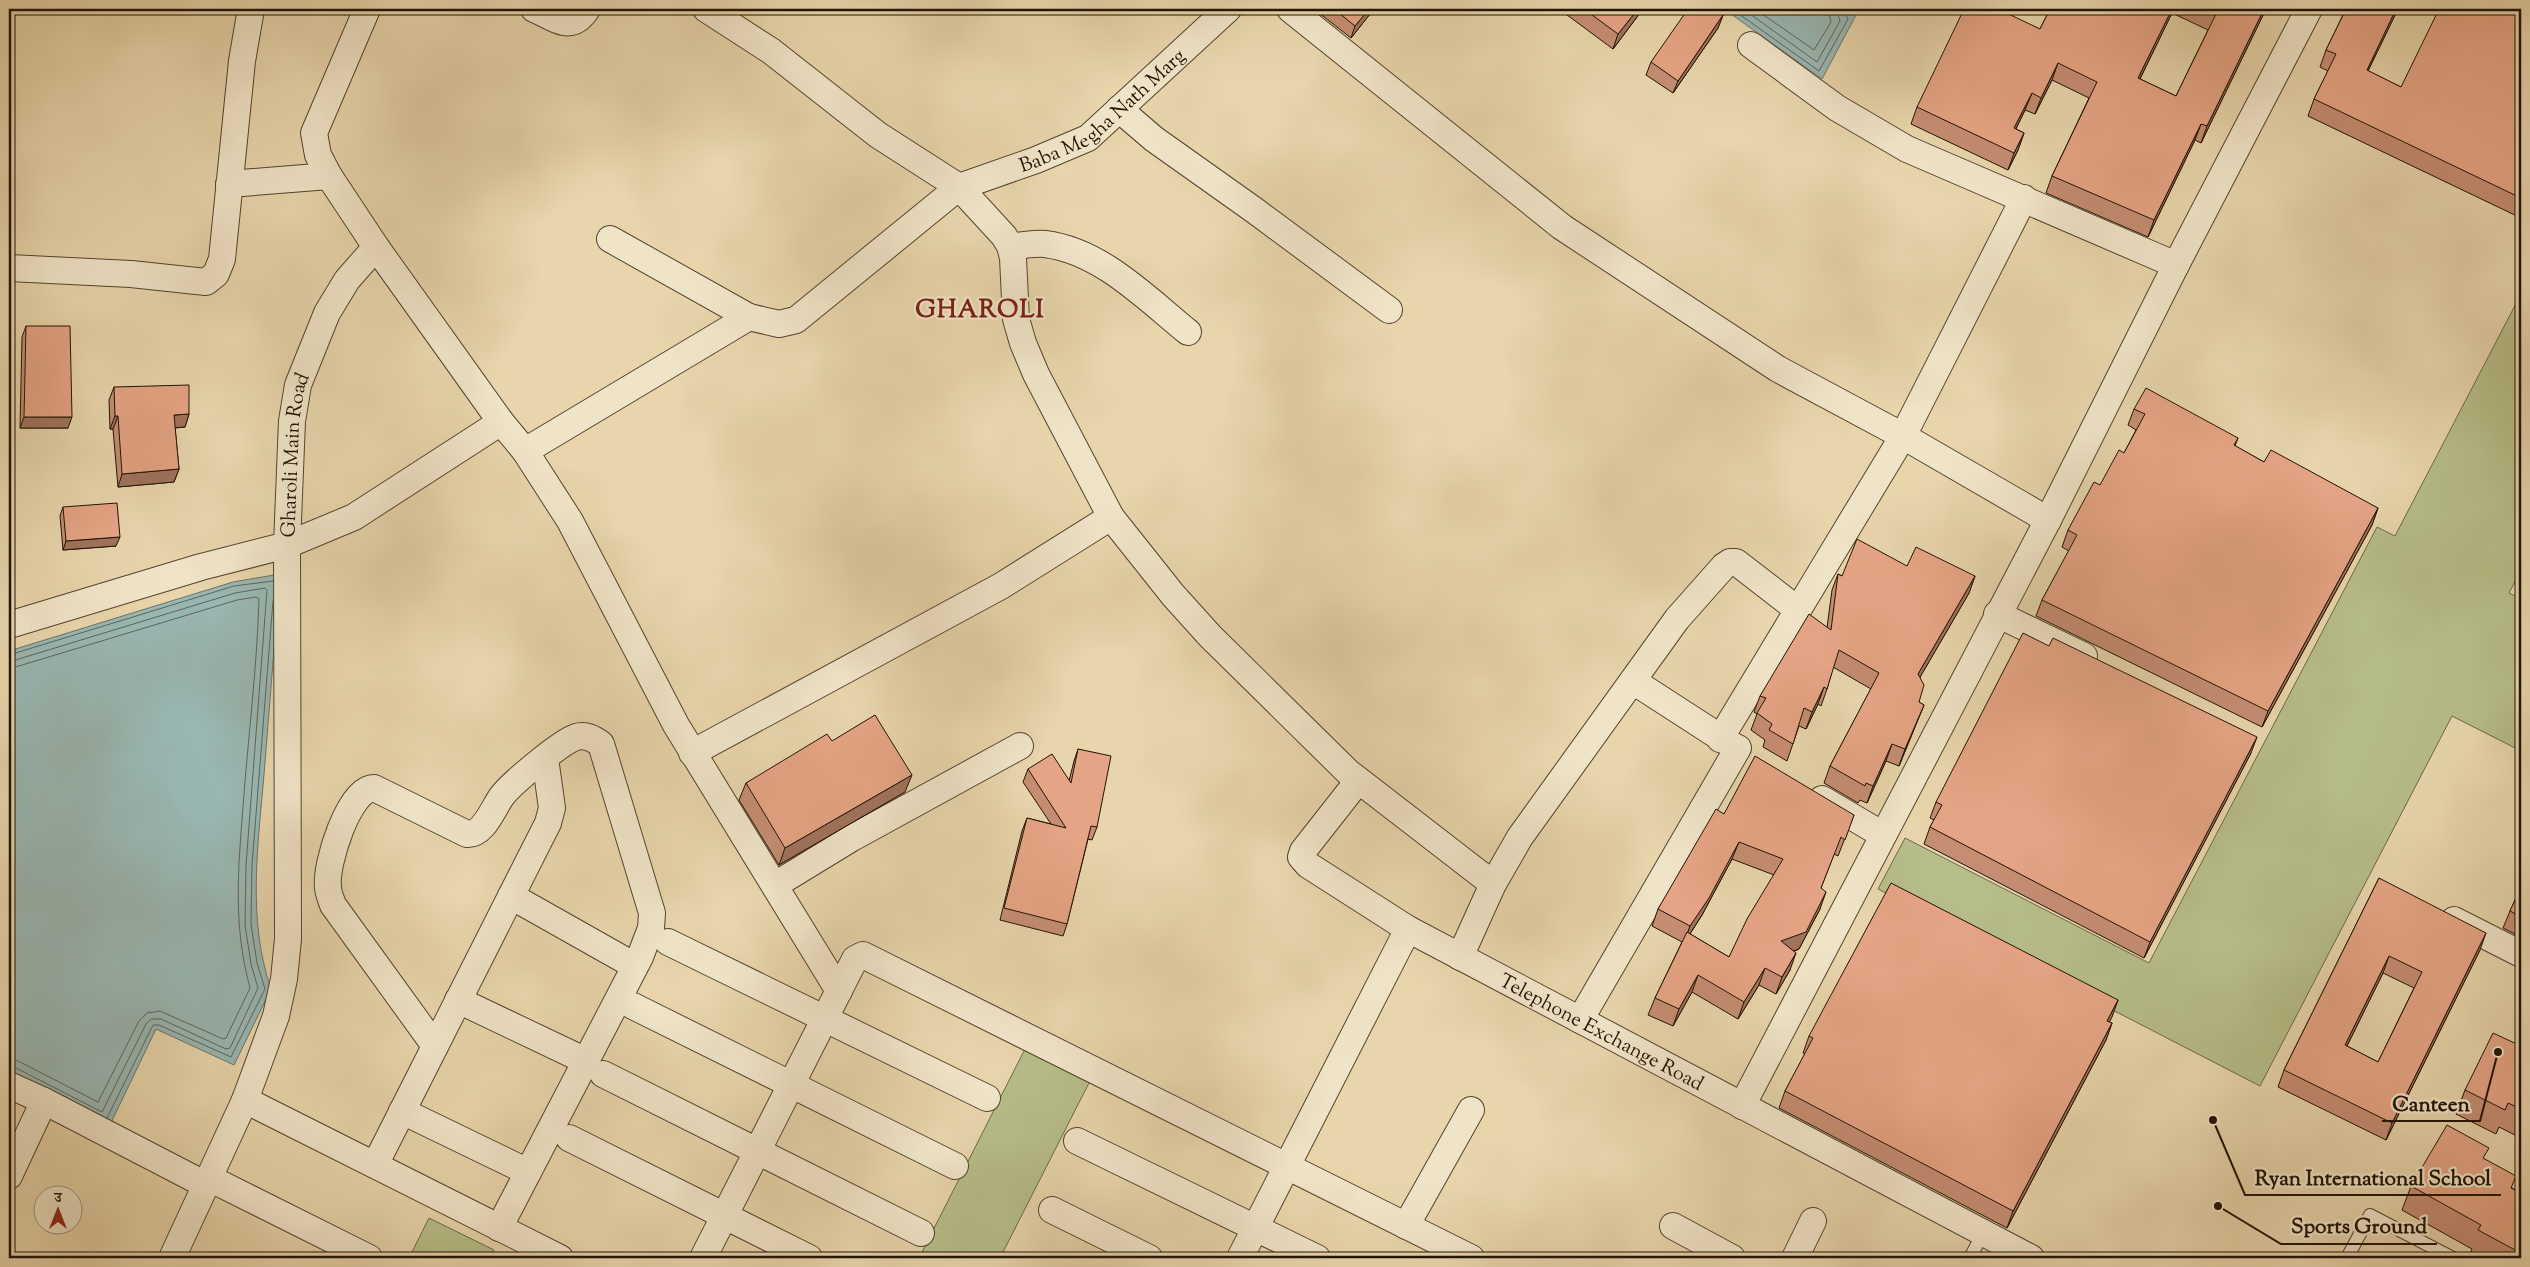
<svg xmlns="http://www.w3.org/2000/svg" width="2530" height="1267" viewBox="0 0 2530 1267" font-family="'Sorts Mill Goudy','Noto Serif Devanagari',serif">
<rect width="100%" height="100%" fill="#e8d5ab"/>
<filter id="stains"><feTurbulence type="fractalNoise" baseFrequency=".004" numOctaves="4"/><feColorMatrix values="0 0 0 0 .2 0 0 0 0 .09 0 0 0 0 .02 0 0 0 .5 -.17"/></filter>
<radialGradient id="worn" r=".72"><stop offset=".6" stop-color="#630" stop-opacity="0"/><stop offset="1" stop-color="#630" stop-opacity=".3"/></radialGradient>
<g fill="#b6bd88" stroke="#6c6846">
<path d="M 2521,294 L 2521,570 L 2509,593 L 2521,599 L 2521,751 L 2452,716 L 2260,1086 L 1878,889 L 1905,838 L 2149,963 L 2377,527 L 2395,536 Z"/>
<path d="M 1025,1049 L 1090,1081 L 1000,1258 L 919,1258 Z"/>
<path d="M 429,1218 L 494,1250 L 490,1258 L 409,1258 Z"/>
</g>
<g fill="#99b7b2" stroke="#69756c">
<path d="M 1724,9 L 1842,9 L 1856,15 L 1822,79 Z"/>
<path d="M 280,574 C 275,641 269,708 264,775 C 258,846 247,919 271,989 L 234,1065 L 156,1029 L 108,1129 L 9,1077 L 9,651 L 233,582 Z"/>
</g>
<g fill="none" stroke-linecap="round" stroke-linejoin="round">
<g stroke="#5d655b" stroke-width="1">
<path d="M 1732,9 L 1819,71 L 1848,19 L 1842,9"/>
<path d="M 1743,9 L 1817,62 L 1840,21 L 1836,9"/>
<path d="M 1755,9 L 1814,50 L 1831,22 L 1828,9"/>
<path d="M 9,655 L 234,586 L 273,581"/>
<path d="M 9,662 L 235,593 L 265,588 L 267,590 L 246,865 L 245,925 L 251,964 L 258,988 L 230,1048 L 226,1049 L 161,1019 L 151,1019 L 146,1024 L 102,1112 L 16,1068 L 9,1067"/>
<path d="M 9,669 L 237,600 L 256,597 L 259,599 C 257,668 248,738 243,807 C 238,871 233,925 250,988 L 226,1038 L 223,1039 L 160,1011 L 147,1013 L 139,1021 L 98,1102 L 18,1061 L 9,1060"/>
<path d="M 107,1118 L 153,1025 L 159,1025 L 231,1057 L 265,989 L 257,963 L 251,924 L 252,865 L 273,601"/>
</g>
<g stroke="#53442e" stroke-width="14">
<g id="service">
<path d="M 1970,1258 L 1983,1233"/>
<path d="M 2347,1258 L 2370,1215 L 2453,1258"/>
</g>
</g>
<g stroke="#53442e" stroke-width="28">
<g id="minor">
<path d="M 367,9 L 314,133 L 318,155 L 329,176 L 376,247 L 501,422"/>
<path d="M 534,9 C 556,18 571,34 587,9"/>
<path d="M 706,9 L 771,51 L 878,135 L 959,187 L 1004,236 L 1010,246 L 1013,258 L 1016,319 L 1023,343 L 1036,374 L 1111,517"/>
<path d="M 1290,9 L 1562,227 L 1778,369 L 1903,436 L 2048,520"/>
<path d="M 1751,45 L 1837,108 L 1907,149 L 2176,265"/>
<path d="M 1119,109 L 1154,139 L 1254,210 L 1389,310"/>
<path d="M 229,184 L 329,176"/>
<path d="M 610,239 L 749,317"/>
<path d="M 1010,246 C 1021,246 1034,243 1045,244 C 1101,251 1146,298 1188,332"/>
<path d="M 9,268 L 131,274 L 206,282 L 216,274 L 222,259 L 242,61 L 251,9"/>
<path d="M 525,451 L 570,521 L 676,725 L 839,991"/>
<path d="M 1997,614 L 2084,656"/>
<path id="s1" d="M 9,625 L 201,567 L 287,545 L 354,517 L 501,422 L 525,451 L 749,317 L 779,324 L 796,320 L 959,187 L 1036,160 L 1088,138 L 1228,9"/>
<path d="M 1633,681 L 1735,747"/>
<path d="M 1720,739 L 1903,436 L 2024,198"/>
<path d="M 692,753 L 1001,586 L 1111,517 L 1173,595 L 1210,636 L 1348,772 L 1493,884"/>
<path id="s2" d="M 1358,781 L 1303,851 L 1301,857 L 1308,865 L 1408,929 L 2031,1258"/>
<path d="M 1822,799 L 1883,835"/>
<path d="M 775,885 L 852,838 L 1020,746"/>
<path d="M 511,896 L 635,966"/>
<path d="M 2454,920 L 2521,954"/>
<path d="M 668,942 L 987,1098"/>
<path d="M 1460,957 L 1493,884 L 1520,837 L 1677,619 L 1724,566 L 1730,562 L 1736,562 L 1798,610"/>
<path d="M 458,1000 L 586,1061"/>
<path d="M 633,1006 L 955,1166"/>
<path d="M 1580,1020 L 1738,748"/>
<path d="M 435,1046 L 333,905 C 331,899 328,893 328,887 C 325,865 349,788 374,788 L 467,834 C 484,835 493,808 502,796 C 512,783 561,742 576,737 C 586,734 594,739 601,744 L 652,913 L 651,928 L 640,957 L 499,1228"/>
<path d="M 603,1074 L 921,1233"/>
<path d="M 9,1085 L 44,1101 L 206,1185"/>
<path d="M 245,1100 L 560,1258"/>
<path d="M 1742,1106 L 2048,520 L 2176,265 L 2309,9"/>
<path d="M 402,1111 L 528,1172"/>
<path d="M 569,1138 L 809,1258"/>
<path d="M 1077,1141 L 1317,1258"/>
<path d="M 375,1165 L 548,823 L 552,808 L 545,758"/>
<path d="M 9,1176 L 44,1101"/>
<path d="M 209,1178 L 369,1258"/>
<path d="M 1052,1210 L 1149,1258"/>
<path d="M 1406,1226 L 1471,1110"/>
<path d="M 1673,1226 L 1732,1258"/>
<path id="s3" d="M 172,1258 L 245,1100 L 276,1016 L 284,979 L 288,939 L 287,545 L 292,421 L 298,385 L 327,313 L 347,280 L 376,247"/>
<path d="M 703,1258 L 855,959 L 863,955 L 1471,1258"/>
<path d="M 1240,1258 L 1408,929"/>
<path d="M 1795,1258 L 1813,1221"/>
</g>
</g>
<use href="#service" stroke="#f0e4c8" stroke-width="12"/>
<use href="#minor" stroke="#f0e4c8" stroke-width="26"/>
</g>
<g fill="#c58d72" stroke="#211304" fill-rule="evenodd">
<path d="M 1314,9 L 1374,9 L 1351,38 Z"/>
<path d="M 1559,9 L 1643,9 L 1613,49 Z"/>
<path d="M 2050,9 L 2266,9 L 2201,143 L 2195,140 L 2148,237 L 2046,193 L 2052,176 L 2089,98 L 2052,80 L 2035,114 L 2025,110 L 2016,129 L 2024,133 L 2018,150 L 2008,170 L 1911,124 L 1917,107 L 1994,15 L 2040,29 ZM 2172,13 L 2208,30 L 2176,96 L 2140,79 Z"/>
<path d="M 2346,9 L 2398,9 L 2368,71 L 2401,87 L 2521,9 L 2521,218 L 2308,116 L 2314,99 L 2328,71 L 2320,67 L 2326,50 Z"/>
<path d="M 1723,15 L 1718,28 L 1673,93 L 1646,75 L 1651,62 Z"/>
<path d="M 26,326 L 68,428 L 20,428 L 22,337 Z"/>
<path d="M 114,387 L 189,414 L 185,427 L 175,428 L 179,469 L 174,482 L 118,487 L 113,429 L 110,429 L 109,400 Z"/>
<path d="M 2134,409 L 2238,438 L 2235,446 L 2264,462 L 2378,508 L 2372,525 L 2262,727 L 2036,616 L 2042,600 L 2069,551 L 2062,547 L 2068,530 L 2124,453 L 2136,430 L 2128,425 Z"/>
<path d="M 63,507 L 116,546 L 63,550 L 60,516 Z"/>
<path d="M 1907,566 L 1975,576 L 1969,593 L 1920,677 L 1919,702 L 1924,705 L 1917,722 L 1899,766 L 1886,761 L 1867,803 L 1860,800 L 1858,803 L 1824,783 L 1830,766 L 1871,689 L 1833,667 L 1827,689 L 1821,706 L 1818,704 L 1806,729 L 1799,726 L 1787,761 L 1763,747 L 1765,740 L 1751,730 L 1757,714 L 1754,712 L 1760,696 L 1827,628 L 1832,590 L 1838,574 L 1842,576 Z"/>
<path d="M 832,741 L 905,792 L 779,865 L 739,800 L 746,783 Z"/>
<path d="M 1078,749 L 1097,827 L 1092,840 L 1088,839 L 1067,924 L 1063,936 L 1000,920 L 1022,831 L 1027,818 L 1051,824 L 1023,782 L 1028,769 L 1069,781 L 1074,761 Z"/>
<path d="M 2251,753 L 2144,958 L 1924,844 L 1930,827 L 1934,820 L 1930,818 L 1936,802 Z"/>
<path d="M 1724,814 L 1854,815 L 1838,856 L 1834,854 L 1821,888 L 1820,909 L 1799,949 L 1793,952 L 1790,970 L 1776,994 L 1759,985 L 1738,1019 L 1692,992 L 1673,1026 L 1648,1015 L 1655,998 L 1682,942 L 1652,926 L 1658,909 ZM 1732,859 L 1774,875 L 1729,957 L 1690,934 L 1702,915 Z"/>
<path d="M 2379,878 L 2480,950 L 2386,1140 L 2278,1087 L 2284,1070 ZM 2383,973 L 2414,988 L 2378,1062 L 2347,1046 Z"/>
<path d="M 2521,887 L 2521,937 L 2503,928 L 2510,911 Z"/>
<path d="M 2118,1000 L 2109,1022 L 2112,1023 L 2106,1040 L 2007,1228 L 1779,1108 L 1785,1091 L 1805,1054 L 1803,1053 L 1809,1036 Z"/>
<path d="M 2521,1046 L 2521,1138 L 2499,1127 L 2496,1134 L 2456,1114 L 2465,1090 Z"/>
<path d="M 2485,1159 L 2512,1188 L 2521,1193 L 2521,1258 L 2476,1258 L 2470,1254 L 2472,1249 L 2402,1210 L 2411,1186 Z"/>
</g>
<g fill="#a0735d" stroke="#211304">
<path d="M 1369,9 L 1374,9 L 1351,38 L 1355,26 Z"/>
<path d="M 1638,9 L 1643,9 L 1613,49 L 1618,34 Z"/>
<path d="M 2172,9 L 2174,9 L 2172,13 L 2132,95 L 2138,78 Z"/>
<path d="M 2264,9 L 2266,9 L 2201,143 L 2207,126 Z"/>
<path d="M 2396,9 L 2398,9 L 2360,87 L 2367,70 Z"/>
<path d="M 1723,15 L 1718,28 L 1673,93 L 1678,81 Z"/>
<path d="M 2058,63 L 2052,80 L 2035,114 L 2041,98 Z"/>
<path d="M 2032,93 L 2025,110 L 2008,145 L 2014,128 Z"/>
<path d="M 2201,124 L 2195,140 L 2148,237 L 2154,220 Z"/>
<path d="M 2024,133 L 2018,150 L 2008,170 L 2014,153 Z"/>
<path d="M 189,414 L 185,427 L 170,428 L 174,415 Z"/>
<path d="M 115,416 L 118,416 L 113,429 L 110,429 Z"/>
<path d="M 24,417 L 72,417 L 68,428 L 20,428 Z"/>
<path d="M 179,469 L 174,482 L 118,487 L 122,474 Z"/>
<path d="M 2378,508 L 2372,525 L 2262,727 L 2268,711 Z"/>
<path d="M 120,537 L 116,546 L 63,550 L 66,541 Z"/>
<path d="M 1975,576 L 1969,593 L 1912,691 L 1918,674 Z"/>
<path d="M 1824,687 L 1818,704 L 1806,729 L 1812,712 Z"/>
<path d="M 1924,705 L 1917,722 L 1899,766 L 1905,749 Z"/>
<path d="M 2257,737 L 2251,753 L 2144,958 L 2150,942 Z"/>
<path d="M 1892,744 L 1886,761 L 1867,803 L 1873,786 Z"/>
<path d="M 912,775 L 905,792 L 779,865 L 785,848 Z"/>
<path d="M 1739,842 L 1732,859 L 1702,915 L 1684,943 L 1690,926 Z"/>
<path d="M 1826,892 L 1820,909 L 1799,949 L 1775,958 L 1781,941 Z"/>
<path d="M 2486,933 L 2480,950 L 2386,1140 L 2392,1123 Z"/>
<path d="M 1796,953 L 1790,970 L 1776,994 L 1782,977 Z"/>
<path d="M 2389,956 L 2383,973 L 2339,1062 L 2345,1045 Z"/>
<path d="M 1765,968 L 1759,985 L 1738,1019 L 1744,1002 Z"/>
<path d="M 1698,975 L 1692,992 L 1673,1026 L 1679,1009 Z"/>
<path d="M 2118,1000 L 2112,1017 L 2101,1038 L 2107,1021 Z"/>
<path d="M 2112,1023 L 2106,1040 L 2007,1228 L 2013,1211 Z"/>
</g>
<g fill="#e5a485" stroke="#211304" fill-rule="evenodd">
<path d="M 1334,9 L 1369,9 L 1355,26 Z"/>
<path d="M 1584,9 L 1638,9 L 1618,34 Z"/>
<path d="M 1688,9 L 1713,9 L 1723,15 L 1678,81 L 1651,62 Z"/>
<path d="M 1964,9 L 1980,9 L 1994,15 L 1997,9 L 1998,9 L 2040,29 L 2050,9 L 2172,9 L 2138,78 L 2176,96 L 2216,14 L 2205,9 L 2264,9 L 2207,126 L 2201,124 L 2154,220 L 2052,176 L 2097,82 L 2058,63 L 2041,98 L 2032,93 L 2014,128 L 2024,133 L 2014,153 L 1917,107 Z"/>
<path d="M 2346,9 L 2396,9 L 2367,70 L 2401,87 L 2439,9 L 2521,9 L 2521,198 L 2314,99 L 2336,54 L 2326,50 Z"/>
<path d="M 26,326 L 70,326 L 72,417 L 24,417 Z"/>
<path d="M 189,385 L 189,414 L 174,415 L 179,469 L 122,474 L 118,416 L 115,416 L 114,387 Z"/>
<path d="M 2146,388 L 2238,438 L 2234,445 L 2264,462 L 2271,450 L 2378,508 L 2268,711 L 2042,600 L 2077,535 L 2068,530 L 2094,482 L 2100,485 L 2119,450 L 2124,453 L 2145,414 L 2134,409 Z"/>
<path d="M 117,503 L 120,537 L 66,541 L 63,507 Z"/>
<path d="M 1857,539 L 1907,566 L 1916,547 L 1975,576 L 1918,674 L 1924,685 L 1919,702 L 1924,705 L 1905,749 L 1892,744 L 1873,786 L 1866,783 L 1865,786 L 1830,766 L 1879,673 L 1839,650 L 1827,689 L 1824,687 L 1812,712 L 1804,708 L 1793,744 L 1769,730 L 1772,724 L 1757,713 L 1766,698 L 1760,696 L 1809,614 L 1831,630 L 1838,574 L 1842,576 Z"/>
<path d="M 2023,633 L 2049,646 L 2053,638 L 2257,737 L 2150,942 L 1930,827 L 1942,805 L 1936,802 Z"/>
<path d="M 875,715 L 912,775 L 785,848 L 746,783 L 827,734 L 832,741 Z"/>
<path d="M 1078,749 L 1111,756 L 1097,827 L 1091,826 L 1067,924 L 1004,908 L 1027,818 L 1066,828 L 1028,769 L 1052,754 L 1071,783 Z"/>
<path d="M 1755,756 L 1854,815 L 1845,840 L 1841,837 L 1821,888 L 1826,892 L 1806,932 L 1781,941 L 1796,953 L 1782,977 L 1765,968 L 1744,1002 L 1698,975 L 1679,1009 L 1655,998 L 1687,932 L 1729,957 L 1747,919 L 1783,859 L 1739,842 L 1709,898 L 1690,926 L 1658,909 L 1716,809 L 1724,814 Z"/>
<path d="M 2379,878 L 2486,933 L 2392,1123 L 2284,1070 ZM 2389,956 L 2422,972 L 2378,1062 L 2345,1045 Z"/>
<path d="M 1891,883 L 2118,1000 L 2107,1021 L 2112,1023 L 2013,1211 L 1785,1091 L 1813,1038 L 1809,1036 Z"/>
<path d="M 2521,887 L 2521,917 L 2510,911 Z"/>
<path d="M 2493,1033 L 2521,1046 L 2521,1109 L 2508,1103 L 2505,1110 L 2465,1090 Z"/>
<path d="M 2447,1125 L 2489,1148 L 2483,1158 L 2516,1176 L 2511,1188 L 2521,1193 L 2521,1256 L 2516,1253 L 2517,1251 L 2478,1230 L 2481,1225 L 2411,1186 Z"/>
</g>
<g text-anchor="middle" stroke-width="4.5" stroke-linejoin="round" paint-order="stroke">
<g font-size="20" fill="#211304" stroke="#f0e4c8">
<text dy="7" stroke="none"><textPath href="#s1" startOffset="1259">Baba Megha Nath Marg</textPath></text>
<text dy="7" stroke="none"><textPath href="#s3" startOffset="826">Gharoli Main Road</textPath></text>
<text dy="7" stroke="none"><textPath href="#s2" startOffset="444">Telephone Exchange Road</textPath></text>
</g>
<g font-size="25" font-weight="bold" letter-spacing="1" fill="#7a1f14" stroke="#f0e4c8">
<text x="980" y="317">GHAROLI</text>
</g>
</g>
<path fill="none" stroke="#211304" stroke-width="2" d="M2498 1052L2480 1121H2382M2213 1120L2245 1195H2501M2218 1206L2281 1244H2437"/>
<g fill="#211304" stroke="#f0e4c8" stroke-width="2">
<circle cx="2498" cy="1052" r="5"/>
<circle cx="2213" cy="1120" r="5"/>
<circle cx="2218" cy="1206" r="5"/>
</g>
<g font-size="21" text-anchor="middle" font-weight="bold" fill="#211304" stroke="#f0e4c8" stroke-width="4.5" stroke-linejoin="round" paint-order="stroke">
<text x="2431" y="1111">Canteen</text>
<text x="2373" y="1185">Ryan International School</text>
<text x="2359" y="1233">Sports Ground</text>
</g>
<rect width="2530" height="1267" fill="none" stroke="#e8d5ab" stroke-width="30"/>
<rect x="10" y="10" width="2510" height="1247" fill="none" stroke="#211304" stroke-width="2.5"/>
<rect x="15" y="15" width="2500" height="1237" fill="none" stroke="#211304"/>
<g transform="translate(58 1210)"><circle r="24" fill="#f0e4c8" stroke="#9d907a"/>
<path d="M0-4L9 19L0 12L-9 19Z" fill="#8f2418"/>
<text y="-8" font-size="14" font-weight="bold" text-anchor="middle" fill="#211304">उ</text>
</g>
<rect width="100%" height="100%" filter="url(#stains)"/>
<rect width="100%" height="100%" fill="url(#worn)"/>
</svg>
